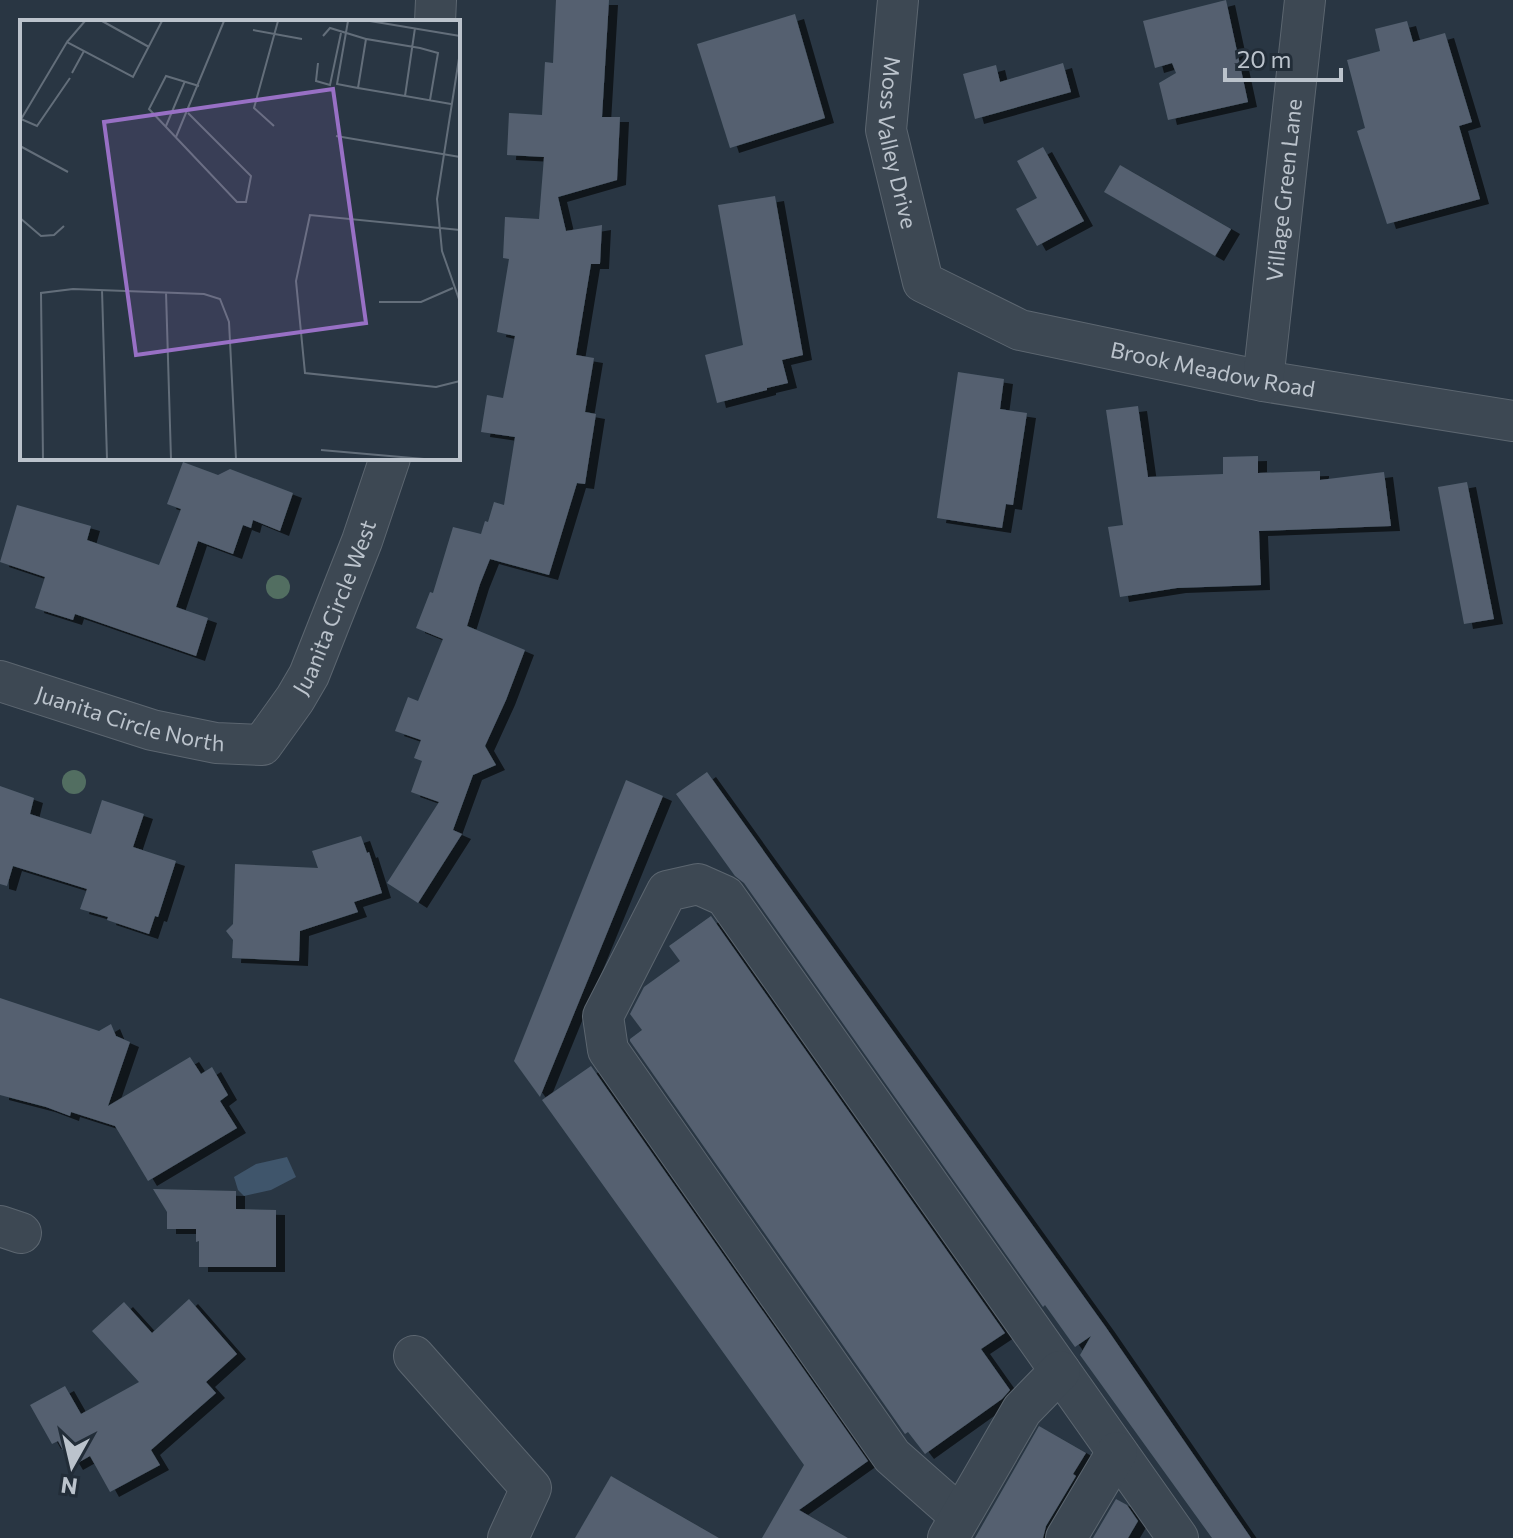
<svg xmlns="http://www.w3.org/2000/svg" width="1513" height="1538" viewBox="0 0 1513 1538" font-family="Commissioner,sans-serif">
<defs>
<filter id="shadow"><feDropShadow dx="9" dy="5" stdDeviation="0" flood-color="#0009"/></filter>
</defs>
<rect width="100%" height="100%" fill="#293643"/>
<path fill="#3f556b" d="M 287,1157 L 296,1177 L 271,1190 L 244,1196 L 238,1190 L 234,1177 L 256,1164 Z"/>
<g fill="#546170" filter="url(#shadow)">
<path d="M 556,0 L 609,0 L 602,117 L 620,117 L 617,180 L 558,197 L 566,231 L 602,225 L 600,264 L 591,264 L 576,355 L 594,358 L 585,412 L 596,414 L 585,484 L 577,483 L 549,575 L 490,559 L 480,584 L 467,626 L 525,650 L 506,700 L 485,746 L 496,765 L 473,775 L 453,830 L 462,834 L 418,903 L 387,883 L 439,802 L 411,792 L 422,761 L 414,758 L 421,740 L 395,731 L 408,697 L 418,701 L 443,639 L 416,628 L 430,592 L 433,593 L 453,527 L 481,534 L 485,521 L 488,522 L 494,502 L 504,505 L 515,437 L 481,432 L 487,395 L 503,398 L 515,336 L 497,332 L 509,259 L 503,258 L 505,217 L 539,219 L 544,157 L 507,155 L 509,113 L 542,115 L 545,62 L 553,63 Z"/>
<path d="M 1226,0 L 1248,102 L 1168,120 L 1159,83 L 1176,73 L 1172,63 L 1155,68 L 1143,21 Z"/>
<path d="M 795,14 L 825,118 L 730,148 L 697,44 Z"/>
<path d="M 1407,21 L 1413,42 L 1445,33 L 1472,122 L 1459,126 L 1480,199 L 1387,224 L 1357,131 L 1365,128 L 1347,60 L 1380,51 L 1375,29 Z"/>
<path d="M 1063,63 L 1071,92 L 975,119 L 963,74 L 996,65 L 1000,82 Z"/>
<path d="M 1043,147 L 1084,221 L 1037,246 L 1016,209 L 1037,198 L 1017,161 Z"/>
<path d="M 1120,165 L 1231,229 L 1215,256 L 1104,192 Z"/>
<path d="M 775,196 L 803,355 L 782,360 L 788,383 L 767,388 L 767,390 L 717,403 L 705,355 L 743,345 L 718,205 Z"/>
<path d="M 958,372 L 1004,379 L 1000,409 L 1027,413 L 1013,505 L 1006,504 L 1002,528 L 937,518 Z"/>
<path d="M 1138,406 L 1148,477 L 1223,474 L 1223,457 L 1258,456 L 1258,473 L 1320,471 L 1320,480 L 1384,472 L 1391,526 L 1259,531 L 1261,585 L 1177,588 L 1120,597 L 1108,527 L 1123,525 L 1106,410 Z"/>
<path d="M 183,462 L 218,475 L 230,469 L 293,493 L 280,531 L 253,520 L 251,528 L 243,525 L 233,554 L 198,541 L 176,607 L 208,618 L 196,656 L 75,614 L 73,620 L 35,608 L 45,577 L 0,562 L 17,505 L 91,526 L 87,540 L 159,565 L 181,509 L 167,504 Z"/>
<path d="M 1467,482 L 1494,619 L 1464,624 L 1438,487 Z"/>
<path d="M 707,772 L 1105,1326 L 1251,1538 L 1212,1538 L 1080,1355 L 1091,1336 L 1075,1347 L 1045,1305 L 1043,1307 L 744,883 L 735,876 L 676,794 Z"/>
<path d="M 626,780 L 663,796 L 540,1097 L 514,1061 Z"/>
<path d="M 0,786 L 34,798 L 30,814 L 91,834 L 102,800 L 144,814 L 133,847 L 176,861 L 158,917 L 155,916 L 149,934 L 107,920 L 108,917 L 80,909 L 87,889 L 13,866 L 7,886 L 0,884 Z"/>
<path d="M 361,836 L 367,853 L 369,852 L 382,893 L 354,902 L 358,912 L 300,931 L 299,961 L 232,958 L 233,940 L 226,931 L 233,924 L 235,864 L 318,868 L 312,851 Z"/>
<path d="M 711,916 L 1005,1333 L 981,1349 L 1010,1390 L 1002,1399 L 925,1454 L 908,1432 L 905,1434 L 630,1041 L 630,1039 L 642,1030 L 630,1014 L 644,987 L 680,961 L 669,946 Z"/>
<path d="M 0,998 L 99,1031 L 111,1024 L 116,1036 L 130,1042 L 108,1106 L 190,1057 L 201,1074 L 212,1067 L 228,1095 L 220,1101 L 237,1128 L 148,1181 L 115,1126 L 71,1112 L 70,1116 L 46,1107 L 0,1095 Z"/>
<path d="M 591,1066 L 868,1461 L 799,1510 L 848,1538 L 762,1538 L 804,1465 L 542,1100 Z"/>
<path d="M 153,1189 L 236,1191 L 236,1209 L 276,1210 L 276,1267 L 199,1267 L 199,1241 L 196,1242 L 196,1229 L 167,1229 L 167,1212 Z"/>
<path d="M 189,1299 L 237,1354 L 206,1382 L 216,1393 L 151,1450 L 160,1465 L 110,1492 L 90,1456 L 74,1465 L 68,1455 L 66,1456 L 58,1441 L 52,1444 L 30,1405 L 65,1386 L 81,1414 L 139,1382 L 92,1331 L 124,1302 L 152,1333 Z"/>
<path d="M 1039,1426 L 1086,1453 L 1073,1474 L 1076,1476 L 1046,1526 L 1043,1538 L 975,1538 Z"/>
<path d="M 611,1476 L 719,1538 L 575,1538 Z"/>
<path d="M 1116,1499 L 1127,1505 L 1138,1521 L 1128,1538 L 1093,1538 Z"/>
</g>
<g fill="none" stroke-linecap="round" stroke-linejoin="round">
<g stroke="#5c6670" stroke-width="42">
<g id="minor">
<path id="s1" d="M 898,0 L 886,130 L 923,282 L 1020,330 L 1263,381 L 1513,421"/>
<path d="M 435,22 L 436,0"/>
<path id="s2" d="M 1263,381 L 1305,0"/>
<path id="s3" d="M 0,681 L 152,730 L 216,743 L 262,745 L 295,699 L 309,675 L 362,541 L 390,458"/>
<path d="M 0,1226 L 21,1233"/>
<path d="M 414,1356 L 531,1488 L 508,1538"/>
<path d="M 960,1516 L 892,1456 L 608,1050 L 603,1016 L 667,891 L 698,884 L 725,896 L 1178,1538"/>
<path d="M 948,1538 L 1022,1410 L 1060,1371"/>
<path d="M 1066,1538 L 1117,1452"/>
</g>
</g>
<use href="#minor" stroke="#3d4853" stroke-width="40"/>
</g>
<g fill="#526e61">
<circle cx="278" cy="587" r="12"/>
<circle cx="74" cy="782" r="12"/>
</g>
<g text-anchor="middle" stroke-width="6" stroke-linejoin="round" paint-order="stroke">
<g font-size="22" fill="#bbc3cc" stroke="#222d38">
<text dy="8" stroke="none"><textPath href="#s1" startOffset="144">Moss Valley Drive</textPath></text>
<text dy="8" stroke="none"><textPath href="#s2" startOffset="192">Village Green Lane</textPath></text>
<text dy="8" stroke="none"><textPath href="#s1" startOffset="592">Brook Meadow Road</textPath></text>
<text dy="8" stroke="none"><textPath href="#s3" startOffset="428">Juanita Circle West</textPath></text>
<text dy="8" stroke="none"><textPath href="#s3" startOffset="136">Juanita Circle North</textPath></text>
</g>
</g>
<g transform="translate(20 20)">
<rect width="440" height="440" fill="#293643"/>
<path fill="none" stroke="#636e7a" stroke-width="2" d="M 82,1 L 129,27M 328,1 L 317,64 L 338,68 L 346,19 L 400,28 L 418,33 L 410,80M 350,1 L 440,16M 395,8 L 385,76 L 431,84M 233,10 L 282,19M 303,16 L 310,8 L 346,19M 47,22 L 65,1M 440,32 L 417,179 L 422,231 L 440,282M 298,43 L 296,61 L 310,65 L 321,13M 52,53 L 64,31M 338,68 L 385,76M 168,93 L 231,156 L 226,182 L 217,182 L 129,89 L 146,56 L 179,66M 1,99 L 17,106 L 50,58M 0,101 L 47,22 L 113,57 L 142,1M 146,106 L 165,61M 254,106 L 234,88 L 258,1M 316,116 L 440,137M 156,117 L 204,1M 0,126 L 48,152M 0,198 L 21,216 L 34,215 L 44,206M 440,210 L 290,195 L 276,261 L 285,353 L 416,367 L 440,361M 82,270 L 87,439M 146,272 L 151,439M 359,282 L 401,282 L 433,268M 301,430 L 404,439M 23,439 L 21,273 L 53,269 L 184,274 L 200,279 L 209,302 L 216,439"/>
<path fill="#9870c5" fill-opacity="0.15" stroke="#9870c5" stroke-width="4" d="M 313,69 L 346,303 L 116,335 L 84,102 Z"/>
<rect width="440" height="440" fill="none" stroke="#bbc3cc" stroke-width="4"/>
</g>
<g transform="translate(72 1466) rotate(188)" stroke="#222d38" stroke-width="6" paint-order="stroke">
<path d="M0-6L14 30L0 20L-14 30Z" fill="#bbc3cc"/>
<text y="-12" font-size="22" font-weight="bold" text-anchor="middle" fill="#bbc3cc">N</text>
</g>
<path d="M1225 68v12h116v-12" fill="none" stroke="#bbc3cc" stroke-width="4"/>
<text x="1237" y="68" font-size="24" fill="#bbc3cc" stroke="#222d38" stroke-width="6" paint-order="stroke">20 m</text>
</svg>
